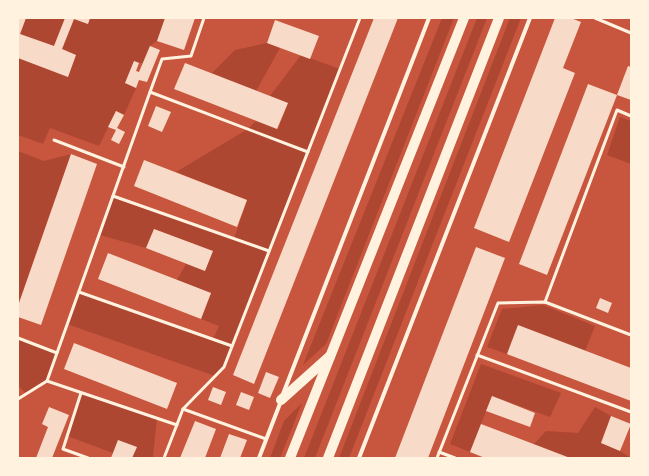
<svg xmlns="http://www.w3.org/2000/svg" width="649" height="476" viewBox="0 0 649 476" font-family="'Public Sans',sans-serif">
<rect width="100%" height="100%" fill="#c8553d"/>
<g fill="#ae4732">
<path d="M 26,18 L 65,18 L 54,46 L 20,34 Z"/>
<path d="M 90,18 L 165,18 L 157,41 L 150,46 L 143,63 L 134,61 L 125,83 L 136,88 L 124,115 L 116,111 L 99,146 L 50,128 L 43,144 L 18,135 L 18,58 L 68,77 L 76,55 L 62,49 L 74,19 L 88,24 Z"/>
<path d="M 442,18 L 454,18 L 326,344 L 303,365 Z"/>
<path d="M 477,18 L 487,18 L 315,458 L 304,458 Z"/>
<path d="M 510,18 L 521,18 L 349,458 L 339,458 Z"/>
<path d="M 267,43 L 280,48 L 256,91 L 212,73 L 235,50 Z"/>
<path d="M 301,55 L 340,69 L 224,367 L 215,376 L 67,324 L 79,292 L 213,339 L 219,326 L 201,319 L 211,293 L 177,280 L 186,264 L 205,271 L 212,251 L 154,229 L 146,248 L 100,235 L 113,196 L 234,239 L 247,200 L 176,172 L 248,129 L 256,121 L 278,129 L 288,103 L 270,96 Z"/>
<path d="M 620,117 L 631,121 L 631,164 L 607,155 Z"/>
<path d="M 18,151 L 44,161 L 71,154 L 20,299 L 18,298 Z"/>
<path d="M 543,305 L 595,326 L 585,351 L 507,354 L 487,347 L 502,309 Z"/>
<path d="M 18,338 L 57,353 L 47,381 L 26,394 L 18,385 Z"/>
<path d="M 481,364 L 561,393 L 550,417 L 492,396 L 470,452 L 450,444 Z"/>
<path d="M 81,393 L 157,418 L 153,456 L 154,458 L 132,458 L 136,447 L 118,440 L 113,453 L 67,436 Z"/>
<path d="M 302,403 L 280,458 L 270,458 L 284,421 Z"/>
<path d="M 595,407 L 611,416 L 601,443 L 620,451 L 631,458 L 571,458 L 534,444 L 546,431 L 578,433 Z"/>
</g>
<g fill="#f7dbc8">
<path d="M 18,18 L 26,18 L 20,34 L 54,46 L 65,18 L 90,18 L 88,24 L 74,19 L 62,49 L 76,55 L 68,77 L 18,58 Z"/>
<path d="M 165,18 L 195,18 L 184,50 L 157,41 Z"/>
<path d="M 374,18 L 398,18 L 254,384 L 233,375 Z"/>
<path d="M 555,18 L 571,18 L 581,22 L 563,68 L 575,73 L 509,242 L 474,228 Z"/>
<path d="M 275,20 L 319,36 L 310,59 L 267,43 Z"/>
<path d="M 150,46 L 160,50 L 147,82 L 139,80 L 136,88 L 125,83 L 134,61 L 139,63 L 136,71 L 139,72 Z"/>
<path d="M 185,63 L 288,103 L 277,129 L 174,89 Z"/>
<path d="M 628,66 L 631,67 L 631,100 L 617,95 Z"/>
<path d="M 588,84 L 617,95 L 547,275 L 519,264 Z"/>
<path d="M 156,106 L 171,112 L 162,132 L 148,126 Z"/>
<path d="M 116,111 L 124,115 L 117,128 L 125,132 L 119,144 L 111,140 L 116,130 L 108,127 Z"/>
<path d="M 71,154 L 97,164 L 41,325 L 18,317 L 18,306 Z"/>
<path d="M 144,160 L 247,200 L 237,227 L 134,186 Z"/>
<path d="M 154,229 L 213,251 L 205,271 L 146,248 Z"/>
<path d="M 476,247 L 505,258 L 428,458 L 395,458 Z"/>
<path d="M 108,253 L 211,293 L 201,319 L 98,279 Z"/>
<path d="M 600,298 L 612,303 L 608,313 L 596,308 Z"/>
<path d="M 518,325 L 631,368 L 631,401 L 507,354 Z"/>
<path d="M 74,343 L 177,383 L 167,409 L 64,369 Z"/>
<path d="M 266,372 L 279,377 L 270,398 L 258,393 Z"/>
<path d="M 213,387 L 226,392 L 221,405 L 208,400 Z"/>
<path d="M 241,392 L 254,397 L 249,410 L 236,405 Z"/>
<path d="M 492,396 L 535,413 L 530,427 L 486,411 Z"/>
<path d="M 49,407 L 69,415 L 52,458 L 36,458 L 48,427 L 42,424 Z"/>
<path d="M 611,416 L 631,424 L 620,451 L 601,443 Z"/>
<path d="M 195,421 L 216,429 L 205,458 L 180,458 Z"/>
<path d="M 481,424 L 570,458 L 485,458 L 470,452 Z"/>
<path d="M 229,434 L 247,440 L 240,458 L 220,458 Z"/>
<path d="M 118,440 L 137,447 L 132,458 L 111,458 Z"/>
</g>
<g fill="none" stroke-linecap="round" stroke-linejoin="round">
<g stroke="#fff3e0" stroke-width="3">
<path d="M 595,18 L 631,33"/>
<path d="M 150,92 L 162,59 L 191,56 L 204,18"/>
<path d="M 54,140 L 124,167"/>
<path d="M 113,196 L 269,251"/>
<path d="M 79,292 L 232,346"/>
<path d="M 545,302 L 617,110 L 631,116"/>
<path d="M 18,338 L 57,353"/>
<path d="M 477,355 L 631,412"/>
<path d="M 47,381 L 150,92 L 308,152"/>
<path d="M 81,393 L 63,449 L 88,458"/>
<path d="M 18,399 L 47,381 L 177,425"/>
<path d="M 183,409 L 224,367 L 360,18"/>
<path d="M 439,452 L 455,458"/>
<path d="M 164,458 L 183,409 L 266,439"/>
<path d="M 437,458 L 498,303 L 545,302 L 631,335"/>
</g>
<g stroke="#fff3e0" stroke-width="4">
<path d="M 283,394 L 429,18"/>
<path d="M 259,458 L 281,401"/>
<path d="M 359,458 L 530,18"/>
</g>
<g stroke="#fff3e0" stroke-width="10">
<path d="M 281,400 L 330,356"/>
<path d="M 290,458 L 464,18"/>
<path d="M 328,458 L 499,18"/>
</g>
</g>
<rect width="649" height="476" fill="none" stroke="#fff3e0" stroke-width="38"/>
</svg>
